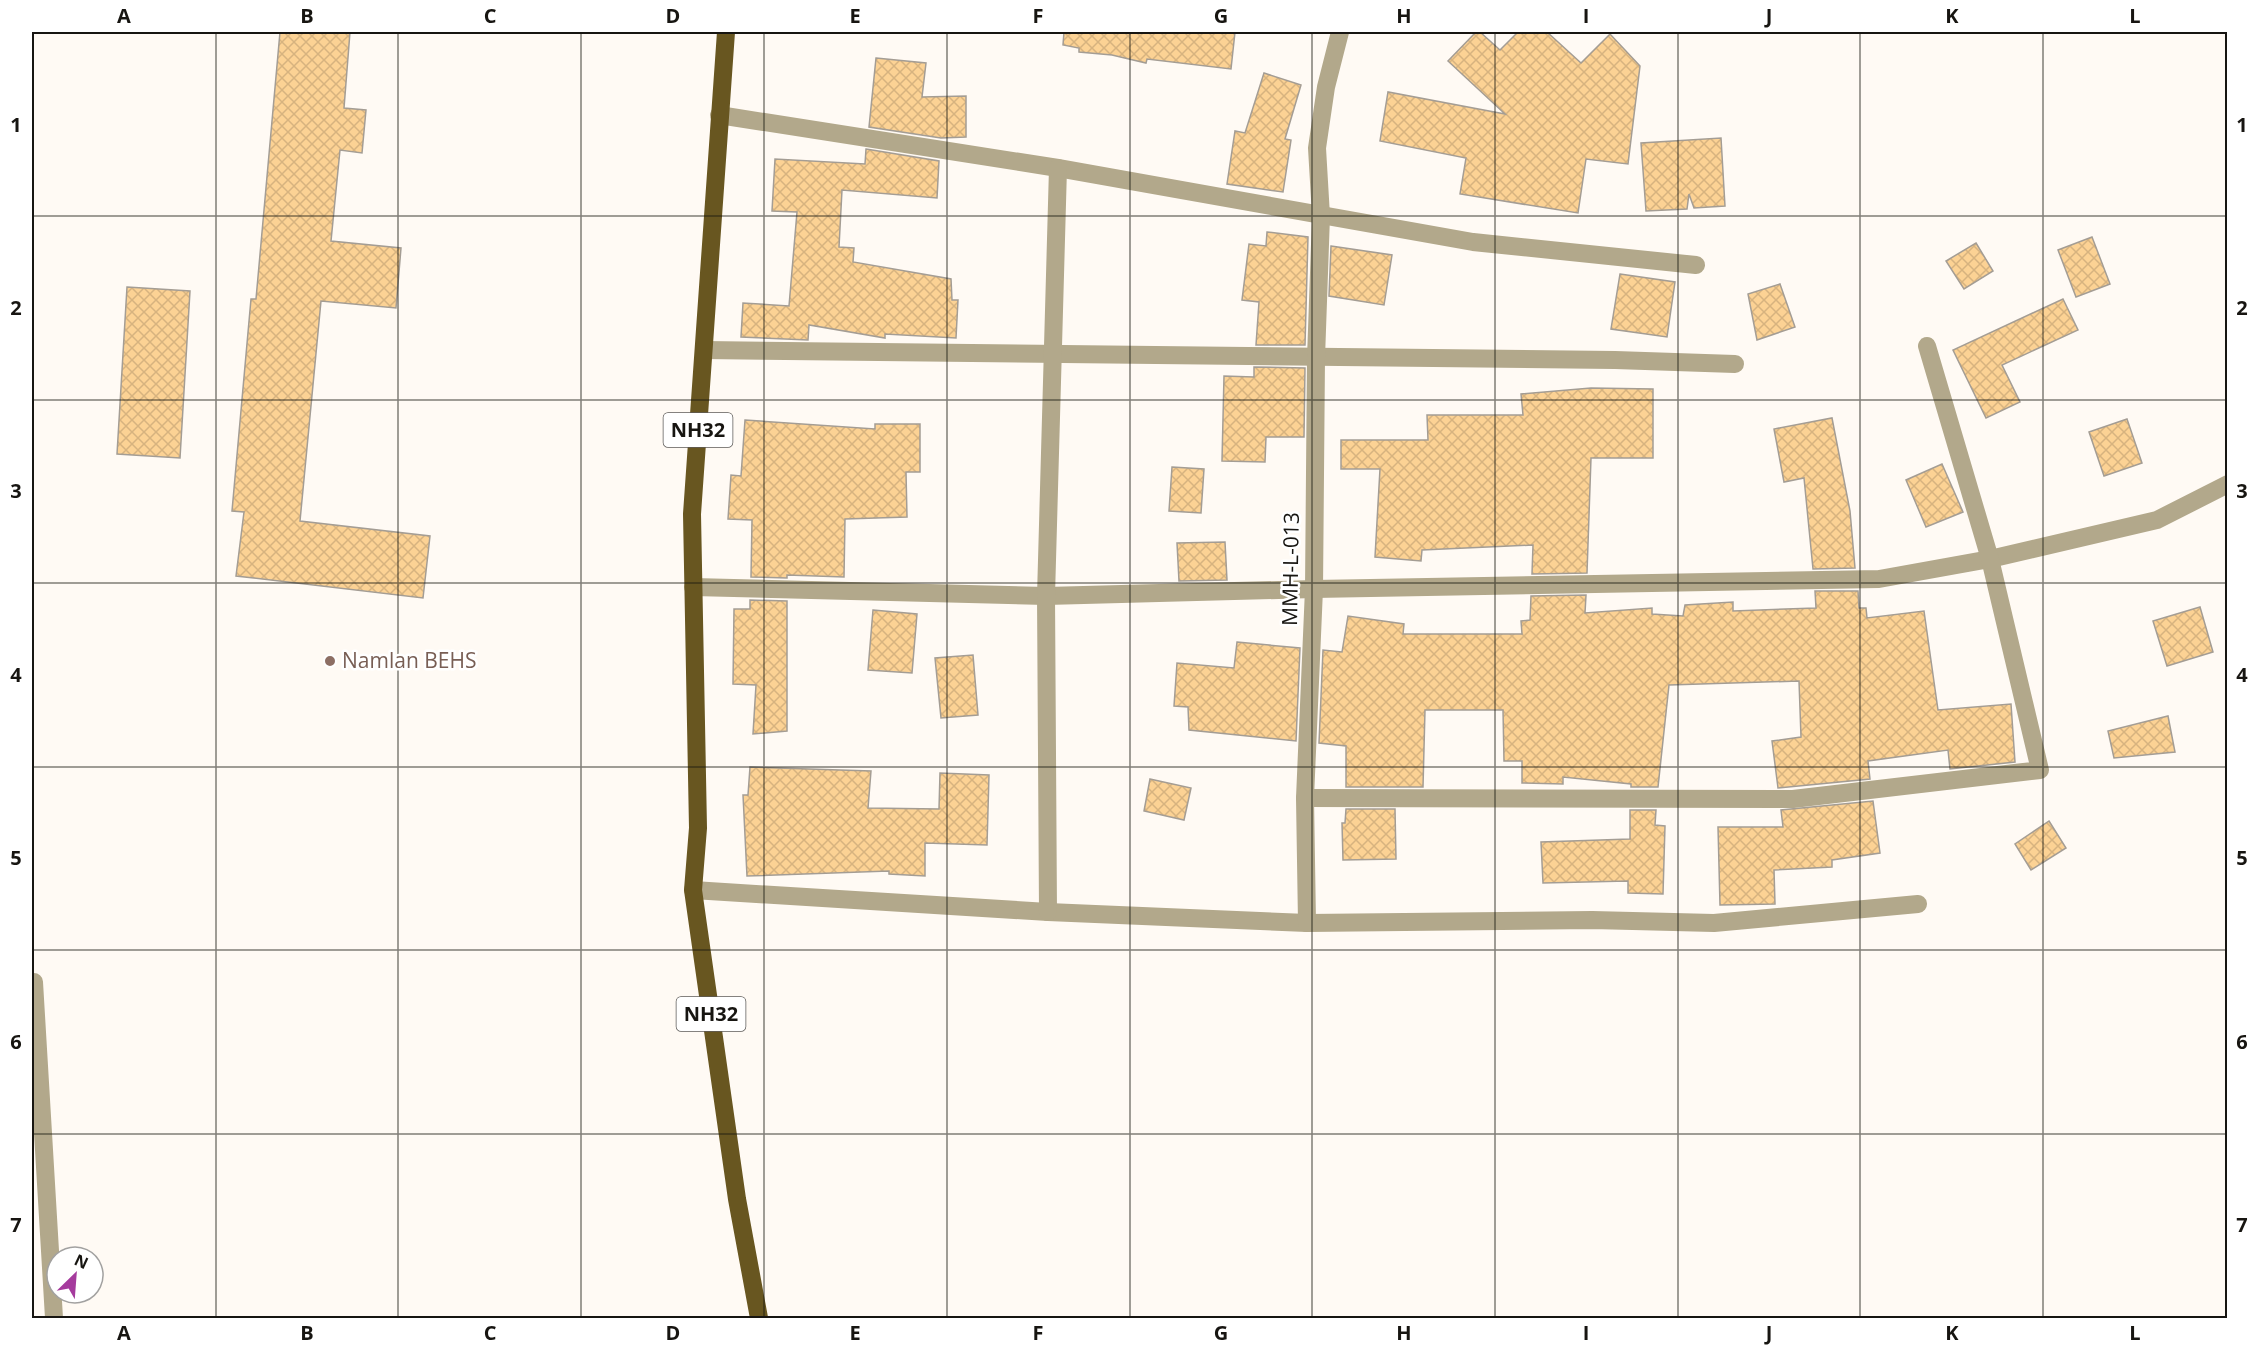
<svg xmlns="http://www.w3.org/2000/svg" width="2259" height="1350" viewBox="0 0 2259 1350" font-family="'Open Sans',sans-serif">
<defs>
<pattern id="building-cross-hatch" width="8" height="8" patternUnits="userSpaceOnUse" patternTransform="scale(1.5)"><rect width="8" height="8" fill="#fcd294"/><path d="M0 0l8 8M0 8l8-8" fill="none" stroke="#d7b37f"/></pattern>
</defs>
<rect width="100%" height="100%" fill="#fffaf4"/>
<g fill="url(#building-cross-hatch)" stroke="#a49d94" stroke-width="1.5">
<path d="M 280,32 L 350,32 L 344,108 L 366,110 L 362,153 L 340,150 L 331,241 L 401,248 L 396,308 L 321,301 L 300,521 L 430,536 L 423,598 L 236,576 L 244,512 L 232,511 L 251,299 L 256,299 Z"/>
<path d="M 1064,32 L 1235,32 L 1231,69 L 1147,59 L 1146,63 L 1112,55 L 1079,52 L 1079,48 L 1063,45 Z"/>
<path d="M 1476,32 L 1480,32 L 1500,50 L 1518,32 L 1547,32 L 1581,63 L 1610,34 L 1640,66 L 1628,164 L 1586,159 L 1578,213 L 1460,194 L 1466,158 L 1380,141 L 1388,92 L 1505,114 L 1448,61 Z"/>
<path d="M 876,58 L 926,63 L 922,97 L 966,96 L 966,137 L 941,138 L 869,127 Z"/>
<path d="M 1264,73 L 1301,85 L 1285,139 L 1291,140 L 1283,192 L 1227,184 L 1235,131 L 1245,133 Z"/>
<path d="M 1721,138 L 1725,206 L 1694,208 L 1689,194 L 1687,209 L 1646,211 L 1641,143 Z"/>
<path d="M 866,149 L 939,161 L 937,198 L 842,190 L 839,247 L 854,248 L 853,262 L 951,279 L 952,300 L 958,300 L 956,338 L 885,334 L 885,338 L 809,325 L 808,340 L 741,337 L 743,303 L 789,306 L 797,212 L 772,211 L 775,159 L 865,164 Z"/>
<path d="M 1267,232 L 1308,237 L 1305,345 L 1256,345 L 1259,302 L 1242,300 L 1249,244 L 1266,246 Z"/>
<path d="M 2092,237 L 2110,284 L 2076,297 L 2058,250 Z"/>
<path d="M 1976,243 L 1993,271 L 1964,289 L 1946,261 Z"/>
<path d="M 1331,246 L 1392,255 L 1384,305 L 1329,296 Z"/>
<path d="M 1620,274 L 1675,282 L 1667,337 L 1611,329 Z"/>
<path d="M 1780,284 L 1795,327 L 1757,340 L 1748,294 Z"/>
<path d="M 127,287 L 190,291 L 180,458 L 117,454 Z"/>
<path d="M 2063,299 L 2078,330 L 2002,365 L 2020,402 L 1986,418 L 1953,350 Z"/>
<path d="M 1254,367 L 1305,368 L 1304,437 L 1266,437 L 1265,462 L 1222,461 L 1224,376 L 1254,377 Z"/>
<path d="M 1591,388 L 1653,389 L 1653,458 L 1591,458 L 1587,573 L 1532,574 L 1533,545 L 1422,550 L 1421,561 L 1375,557 L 1380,469 L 1341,469 L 1341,440 L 1428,440 L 1427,415 L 1523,415 L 1521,394 Z"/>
<path d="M 1832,418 L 1850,511 L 1855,568 L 1813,569 L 1804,478 L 1784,482 L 1774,429 Z"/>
<path d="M 2127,419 L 2142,463 L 2104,476 L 2089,432 Z"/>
<path d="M 745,420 L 875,429 L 875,424 L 920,424 L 920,472 L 906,472 L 907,517 L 845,519 L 844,577 L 787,575 L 787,578 L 751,577 L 752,520 L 728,519 L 731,475 L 741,476 Z"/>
<path d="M 1942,464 L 1963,512 L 1926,527 L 1906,480 Z"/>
<path d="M 1172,467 L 1204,469 L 1201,513 L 1169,511 Z"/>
<path d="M 1225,542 L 1227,580 L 1179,581 L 1177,543 Z"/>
<path d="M 1815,591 L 1858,591 L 1859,608 L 1866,608 L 1867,618 L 1924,611 L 1938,710 L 2011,704 L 2015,762 L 1950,769 L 1948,750 L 1868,761 L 1870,779 L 1778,788 L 1772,741 L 1801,737 L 1799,681 L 1669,685 L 1658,787 L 1631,787 L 1631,784 L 1563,777 L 1563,784 L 1522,783 L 1522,761 L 1504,761 L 1503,710 L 1425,710 L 1423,787 L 1346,787 L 1346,746 L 1319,743 L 1323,650 L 1342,652 L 1348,616 L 1404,624 L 1403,634 L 1522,634 L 1521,621 L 1530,620 L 1531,596 L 1586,595 L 1585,613 L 1652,608 L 1652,614 L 1683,616 L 1685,605 L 1733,602 L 1733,611 L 1816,608 Z"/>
<path d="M 750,600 L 787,601 L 787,731 L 753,734 L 756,685 L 733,684 L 734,609 L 750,609 Z"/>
<path d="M 2200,607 L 2213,652 L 2167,666 L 2153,621 Z"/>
<path d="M 873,610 L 917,614 L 912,673 L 868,670 Z"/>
<path d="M 1237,642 L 1300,648 L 1296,741 L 1189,730 L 1188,707 L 1174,706 L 1177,663 L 1234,668 Z"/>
<path d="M 973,655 L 978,715 L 941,718 L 935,658 Z"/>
<path d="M 2168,716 L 2175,752 L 2114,758 L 2108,731 Z"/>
<path d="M 750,767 L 871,771 L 868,808 L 939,809 L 940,773 L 989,775 L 987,845 L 925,843 L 925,876 L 889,874 L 889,871 L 747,876 L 743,795 L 748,795 Z"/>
<path d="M 1150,779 L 1191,788 L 1184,820 L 1144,811 Z"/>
<path d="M 1873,801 L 1880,853 L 1832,860 L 1832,867 L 1774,870 L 1775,904 L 1720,905 L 1718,827 L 1783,827 L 1781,810 Z"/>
<path d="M 1346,809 L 1395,809 L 1396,859 L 1343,860 L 1342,823 L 1345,823 Z"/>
<path d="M 1630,810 L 1656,810 L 1655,825 L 1665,826 L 1663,894 L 1628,893 L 1628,881 L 1543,883 L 1541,842 L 1630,839 Z"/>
<path d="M 2049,821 L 2066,848 L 2031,870 L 2015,844 Z"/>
</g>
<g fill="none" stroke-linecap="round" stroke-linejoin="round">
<path stroke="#b2a88b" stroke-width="18" d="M 34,982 L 54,1318"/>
<g stroke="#b2a88b" stroke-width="18">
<path d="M 719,115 L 1058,168 L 1473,242 L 1696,265"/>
<path d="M 704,350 L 1615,360 L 1735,364"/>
<path d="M 693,587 L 1046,596 L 1314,589 L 1879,579 L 1990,559 L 2157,520 L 2228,484"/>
<path d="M 1305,798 L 1793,799 L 2040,770 L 1990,559 L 1927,346"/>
<path d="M 693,890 L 1048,912 L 1307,923 L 1592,920 L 1714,923 L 1918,904"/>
<path d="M 1048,912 L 1046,596 L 1058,168"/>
<path d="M 1307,923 L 1305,798 L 1314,589 L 1316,358 L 1321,216 L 1317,148 L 1326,87 L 1340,32"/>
</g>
<path stroke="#685620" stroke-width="18" d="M 726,32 L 692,514 L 698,828 L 693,890 L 737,1199 L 759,1318"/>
</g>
<path fill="none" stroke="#171511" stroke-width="1.5" stroke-opacity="0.55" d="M 216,32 L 216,1318M 398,32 L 398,1318M 581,32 L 581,1318M 764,32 L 764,1318M 947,32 L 947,1318M 1130,32 L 1130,1318M 1312,32 L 1312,1318M 1495,32 L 1495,1318M 1678,32 L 1678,1318M 1860,32 L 1860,1318M 2043,32 L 2043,1318M 32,216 L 2228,216M 32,400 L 2228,400M 32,583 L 2228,583M 32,767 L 2228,767M 32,950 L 2228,950M 32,1134 L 2228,1134"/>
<circle fill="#8d6e63" stroke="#fff" stroke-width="2" cx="330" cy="661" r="6"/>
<g text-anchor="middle" stroke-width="5" stroke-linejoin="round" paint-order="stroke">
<g fill="#fff" stroke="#5d5b58" stroke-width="1.5">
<rect x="663.5" y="413" width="69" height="34" rx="4.5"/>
<rect x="676.5" y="997" width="69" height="34" rx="4.5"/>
</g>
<g font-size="20" font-weight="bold" fill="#171511">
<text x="698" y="437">NH32</text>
<text x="711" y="1021">NH32</text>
</g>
<g font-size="21" fill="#171511" stroke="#fff">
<text transform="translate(1291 569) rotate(-89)" y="7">MMH-L-013</text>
</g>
<g font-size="21" fill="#785e54" stroke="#fff" text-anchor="start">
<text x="342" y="668">Namlan BEHS</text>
</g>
</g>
<rect width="2259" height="1350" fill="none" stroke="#ffffff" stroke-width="66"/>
<g transform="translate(75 1275) rotate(25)"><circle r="28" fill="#ffffff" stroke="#a2a1a0" stroke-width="1.5"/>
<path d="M0-4.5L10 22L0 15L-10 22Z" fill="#a53b9d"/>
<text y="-9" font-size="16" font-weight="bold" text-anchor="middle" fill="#171511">N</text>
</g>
<rect x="33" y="33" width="2193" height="1284" fill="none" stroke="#171511" stroke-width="2"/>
<g font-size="20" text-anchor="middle" font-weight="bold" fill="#171511">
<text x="124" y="23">A</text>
<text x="307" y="23">B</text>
<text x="490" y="23">C</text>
<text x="673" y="23">D</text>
<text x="855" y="23">E</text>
<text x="1038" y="23">F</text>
<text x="1221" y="23">G</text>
<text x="1404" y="23">H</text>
<text x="1586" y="23">I</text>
<text x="1769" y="23">J</text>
<text x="1952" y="23">K</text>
<text x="2135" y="23">L</text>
<text x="16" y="132">1</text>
<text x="2242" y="132">1</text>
<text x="16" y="315">2</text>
<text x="2242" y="315">2</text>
<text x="16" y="498">3</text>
<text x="2242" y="498">3</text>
<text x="16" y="682">4</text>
<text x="2242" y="682">4</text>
<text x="16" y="865">5</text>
<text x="2242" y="865">5</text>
<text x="16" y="1049">6</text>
<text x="2242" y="1049">6</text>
<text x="16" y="1232">7</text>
<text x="2242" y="1232">7</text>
<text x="124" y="1340">A</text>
<text x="307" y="1340">B</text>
<text x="490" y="1340">C</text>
<text x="673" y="1340">D</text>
<text x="855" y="1340">E</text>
<text x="1038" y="1340">F</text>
<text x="1221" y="1340">G</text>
<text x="1404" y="1340">H</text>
<text x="1586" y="1340">I</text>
<text x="1769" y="1340">J</text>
<text x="1952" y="1340">K</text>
<text x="2135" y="1340">L</text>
</g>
</svg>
